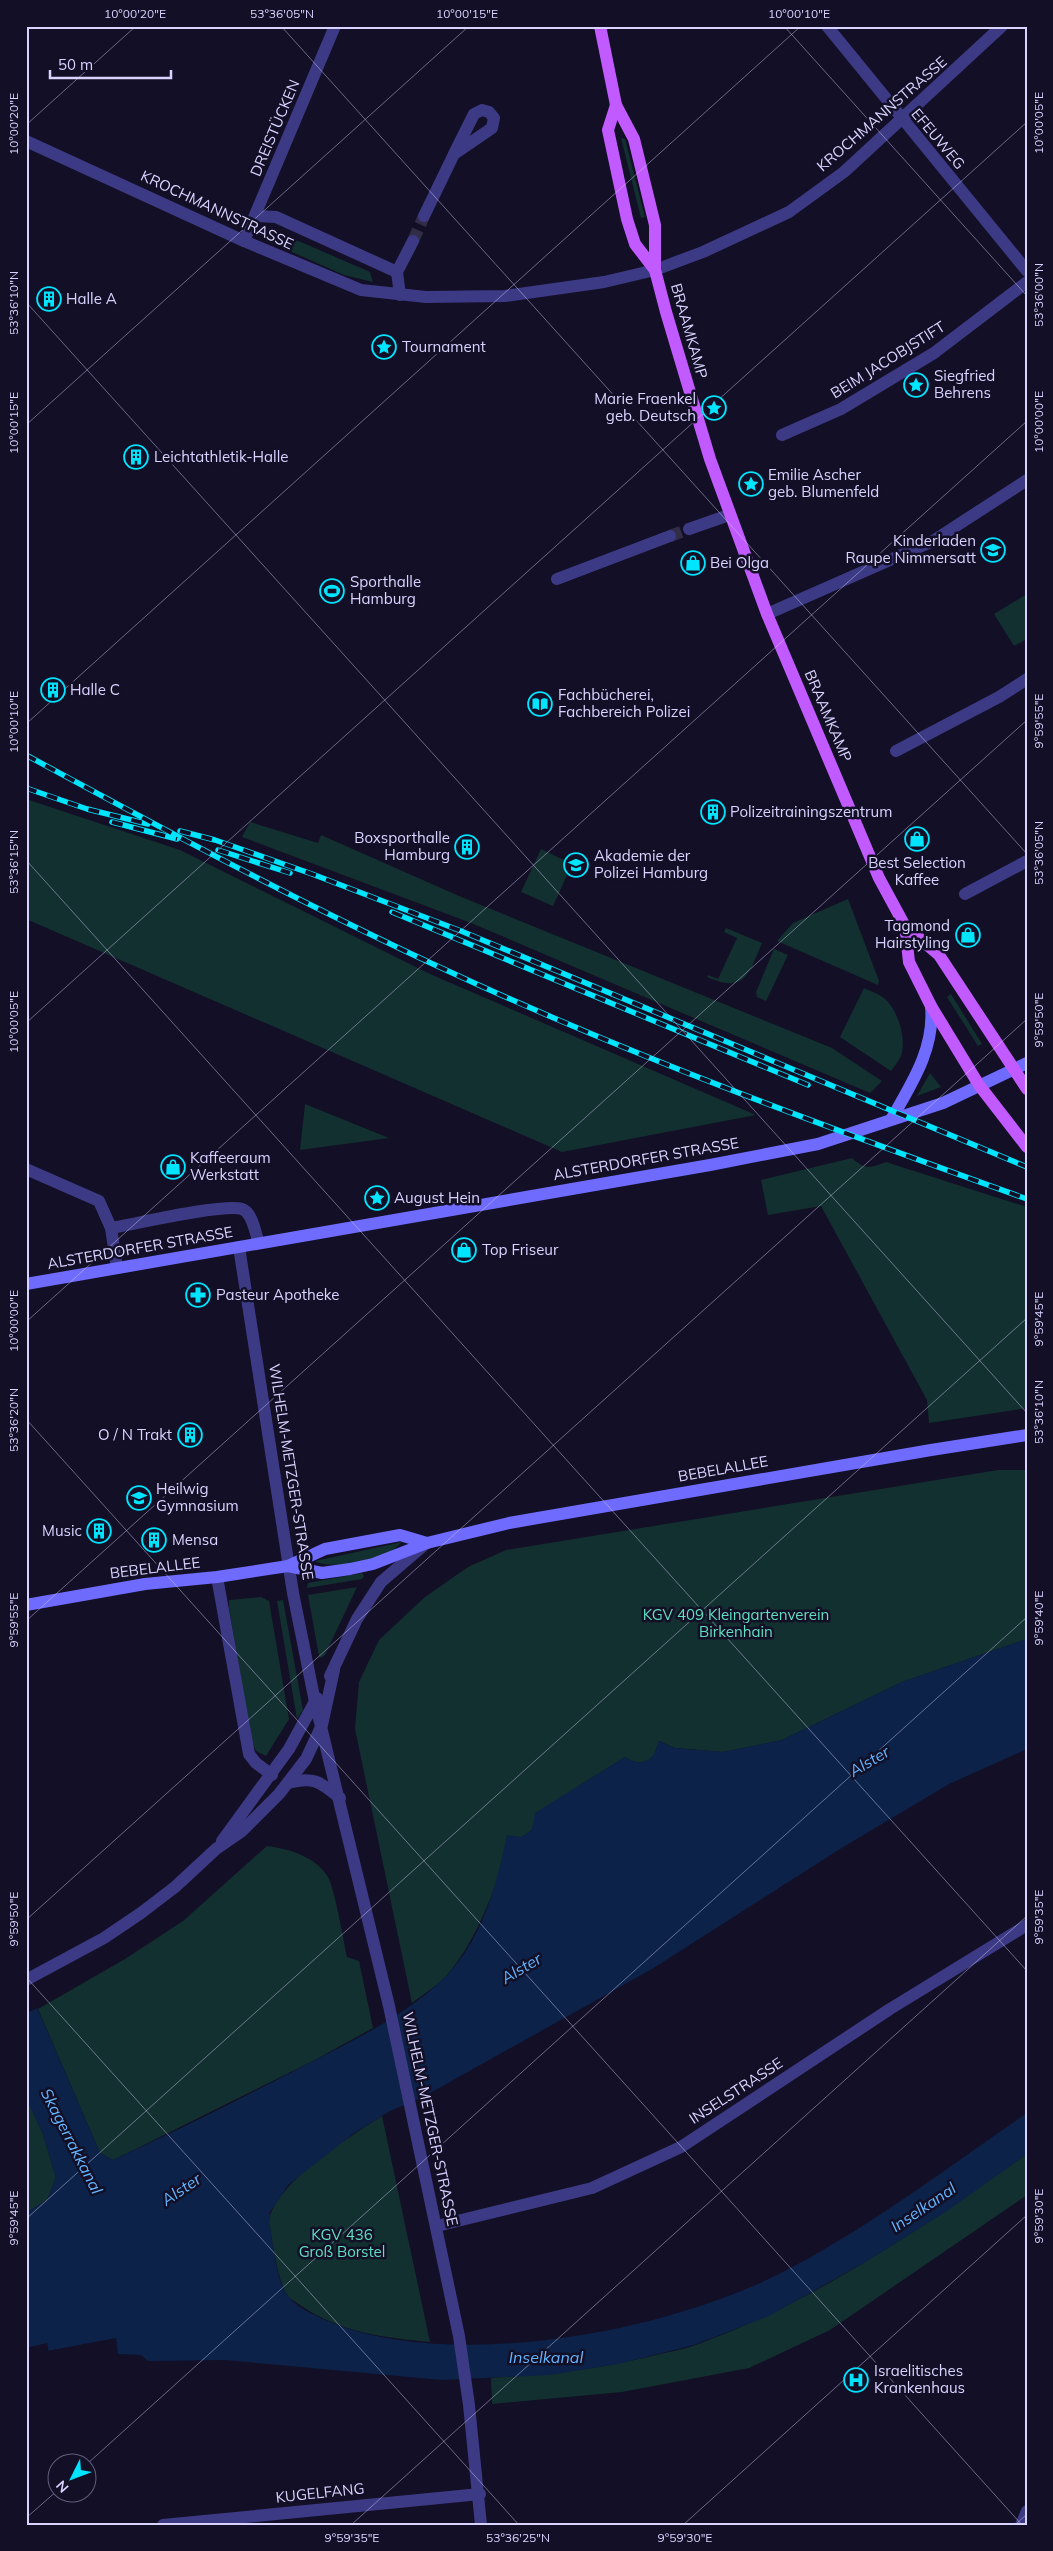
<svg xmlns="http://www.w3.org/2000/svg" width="1053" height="2551" viewBox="0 0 1053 2551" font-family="Mulish,sans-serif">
<rect width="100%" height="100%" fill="#130f26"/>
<g fill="#12302f">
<path d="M 621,138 L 625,139 L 645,217 L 641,218 Z"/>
<path d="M 271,229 L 370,272 L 373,282 L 344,275 L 265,240 Z"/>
<path d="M 1027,594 L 1027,639 L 1014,646 L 994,614 Z"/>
<path d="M 26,799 L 180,850 L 430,974 L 756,1115 L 562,1152 L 26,919 Z"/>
<path d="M 250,822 L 318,843 L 321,835 L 459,896 L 832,1048 L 882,1081 L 870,1093 L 471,923 L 242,837 Z"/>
<path d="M 541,849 L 572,864 L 553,906 L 521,892 Z"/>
<path d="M 848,899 L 879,981 L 878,985 L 777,941 L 793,923 Z"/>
<path d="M 726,928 L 762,943 C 749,974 745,994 707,977 L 708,975 L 718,979 L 737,938 L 724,932 Z"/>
<path d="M 774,949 L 788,955 L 766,1001 L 757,997 L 756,992 Z"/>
<path d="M 864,988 C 870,991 879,994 885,999 C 898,1010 908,1042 900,1058 C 898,1062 894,1067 891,1071 L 840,1037 Z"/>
<path d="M 951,994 L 982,1044 L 978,1046 L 947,997 Z"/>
<path d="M 930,1073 L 941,1087 L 917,1096 Z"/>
<path d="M 305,1104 L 389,1138 L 300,1150 Z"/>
<path d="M 852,1158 C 865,1170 870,1168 886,1162 L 1027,1207 L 1027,1408 L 929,1423 L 927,1400 L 821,1206 L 768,1215 L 761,1180 Z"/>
<path d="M 998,1470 L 1027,1470 L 1027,1639 L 902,1682 L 782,1740 L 723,1752 L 675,1748 L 659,1741 L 653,1758 C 642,1764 635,1764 625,1757 L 536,1813 L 532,1830 L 522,1837 L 514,1837 C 495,1884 481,1935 448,1974 C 438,1985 424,1994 412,2003 L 355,1729 L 359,1682 L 379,1640 L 425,1597 L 468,1567 L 506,1550 Z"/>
<path d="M 402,1542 C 397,1547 387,1555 380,1558 C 367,1562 326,1569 315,1561 Z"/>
<path d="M 362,1573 L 364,1576 L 362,1579 L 307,1588 L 308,1583 Z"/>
<path d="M 357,1587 L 325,1655 L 321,1658 L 319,1656 L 308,1595 Z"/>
<path d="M 261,1597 L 269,1601 L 289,1719 L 266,1756 L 256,1751 L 252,1742 L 229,1608 L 229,1600 Z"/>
<path d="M 283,1600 L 303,1710 L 297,1719 L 277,1601 Z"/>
<path d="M 267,1846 C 289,1849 315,1856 328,1877 C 334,1886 344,1942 347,1957 L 359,1961 L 373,2028 L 313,2061 L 140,2147 L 113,2160 L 100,2153 L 38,2009 L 125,1959 L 183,1921 Z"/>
<path d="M 26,2097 L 43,2134 L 56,2178 L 47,2200 L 26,2213 Z"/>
<path d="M 382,2116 L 430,2342 C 385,2338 338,2332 300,2305 C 296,2302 290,2299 288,2296 C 278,2284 272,2239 269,2222 C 273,2184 351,2136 382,2116 Z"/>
<path d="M 1027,2154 L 1027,2195 L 830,2330 L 749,2368 L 622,2392 L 492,2404 L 491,2378 C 547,2375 598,2369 652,2356 C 667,2352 682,2350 696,2345 C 817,2301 923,2227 1027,2154 Z"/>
</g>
<path fill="#0c2248" d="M 1027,1639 L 1027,1749 L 949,1784 L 840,1849 L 652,1969 L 423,2097 L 390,2111 L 353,2134 L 288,2185 L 270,2212 L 269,2222 C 273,2241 276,2280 287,2295 C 297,2309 324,2320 340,2326 C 464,2369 662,2332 777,2275 C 866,2230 945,2169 1027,2113 L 1027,2154 L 947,2211 L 867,2261 L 769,2316 L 694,2345 L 618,2364 L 550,2375 L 442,2380 L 225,2360 L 148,2361 L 141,2355 L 118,2354 L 116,2338 L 26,2355 L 26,2213 L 47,2200 L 56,2178 L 43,2134 L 26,2097 L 26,1982 L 100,2153 L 113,2160 C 175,2132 236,2101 296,2070 C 347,2043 406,2017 447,1975 C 483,1938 497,1883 507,1835 L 522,1837 L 532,1830 L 535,1813 L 625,1757 C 642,1769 656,1760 658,1741 L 675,1748 L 723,1752 L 782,1740 L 902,1682 Z"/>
<g fill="#130f26">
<path d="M 26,1979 L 40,2007 L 26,2013 Z"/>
<path d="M 47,2343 L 49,2353 L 26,2357 L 26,2348 Z"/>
</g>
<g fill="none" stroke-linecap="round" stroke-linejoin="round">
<g stroke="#312d47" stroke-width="12" stroke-dasharray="12 6" stroke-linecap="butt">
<path d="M 413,241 L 424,216"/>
<path d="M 670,536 L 689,529"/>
</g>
<g stroke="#3d3a85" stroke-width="12">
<path d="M 827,26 L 1027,271"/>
<path d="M 26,141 L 244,241 L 361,290 L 426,297 L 505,296 L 604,282 L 655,270 L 703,252 L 789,212 L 844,172 L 1002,26"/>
<path d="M 256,216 L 276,217 L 397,272"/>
<path d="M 424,216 L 454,154 L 492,128 L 494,118 L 489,112 L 482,110 L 474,114 L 454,154"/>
<path d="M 244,241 L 335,26"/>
<path d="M 400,295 L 397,272 L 413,241"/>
<path d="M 782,435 L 841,409 L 934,353 L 1027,282"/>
<path d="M 689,529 L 729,515"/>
<path d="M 557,579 L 670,536"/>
<path d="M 767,614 L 933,541 L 1027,480"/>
<path d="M 896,751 L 999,697 L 1027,679"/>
<path d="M 965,894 L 1027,861"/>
<path d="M 26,1169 L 99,1201 L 111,1228 L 117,1268"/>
<path d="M 111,1228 C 135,1224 224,1203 242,1209 C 253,1213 255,1233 259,1243"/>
<path d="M 239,1247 L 293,1593 L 315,1702 L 389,2006 L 459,2336 L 469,2405 L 481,2525"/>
<path d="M 217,1577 L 249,1754 L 256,1763 L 272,1775"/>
<path d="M 330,1676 L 357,1619 L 381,1582 L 423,1546"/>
<path d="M 288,1783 C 314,1776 320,1782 340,1798"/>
<path d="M 222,1841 L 289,1749 L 317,1698"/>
<path d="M 26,1980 L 104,1938 L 141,1913 L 175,1887 L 216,1849 L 242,1831 L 279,1794 L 306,1759 L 322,1725 L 334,1670"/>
<path d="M 437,2226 L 592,2188 L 681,2147 L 890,2009 L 1027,1925"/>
<path d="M 163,2525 L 480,2494"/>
<path d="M 1021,2525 L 1027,2511"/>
</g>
<g stroke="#6f6bff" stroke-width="12">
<path d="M 892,1118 C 912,1083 935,1048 931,1006"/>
<path d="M 26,1284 L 710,1165 L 818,1144 L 943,1103 L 1027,1063"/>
<path d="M 288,1566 L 322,1573 L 350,1569 L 373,1564 L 427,1543 L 509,1523 L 931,1450 L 1027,1435"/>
<path d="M 26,1605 L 145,1584 L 217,1577 L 288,1566 L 325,1549 L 400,1535 L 427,1543"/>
</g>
<g stroke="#c25bff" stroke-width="12">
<path d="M 600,26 L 616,105 L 634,139 L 655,225 L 655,270 L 666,312 L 710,459 L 767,614 L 879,878 L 905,926 L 939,955 L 1027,1089"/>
<path d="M 616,105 L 608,130 L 627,219 L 635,244 L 655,270"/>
<path d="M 905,926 L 909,962 L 931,1006 L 979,1085 L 1027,1147"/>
</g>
<g stroke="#00e5ff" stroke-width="5.5">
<g id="rail">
<path d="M 26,755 C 165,830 304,905 448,971 C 636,1058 832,1129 1027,1199"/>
<path d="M 26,788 L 87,809 L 148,824"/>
<path d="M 112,822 L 177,839"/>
<path d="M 180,831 L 215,840 L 312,874 L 461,931 L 1027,1167"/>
<path d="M 218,850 L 290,873"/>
<path d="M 392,912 L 808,1085"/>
</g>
</g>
<use href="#rail" stroke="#130f26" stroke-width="4" stroke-dasharray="11" stroke-linecap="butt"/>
</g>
<path fill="none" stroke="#d9d4ff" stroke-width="1" stroke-opacity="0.45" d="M 281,26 L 1027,854M 784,26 L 1027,296M 26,125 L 136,26M 26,302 L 1027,1413M 26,425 L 469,26M 26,724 L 801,26M 26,860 L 1027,1971M 26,1023 L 1027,122M 26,1322 L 1027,421M 26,1419 L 1022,2525M 26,1621 L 1027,720M 26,1920 L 1027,1019M 26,1977 L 519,2525M 26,2219 L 1027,1318M 87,2464 L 1027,1617M 26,2518 L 58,2490M 351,2525 L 1027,1916M 683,2525 L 1027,2215M 1015,2525 L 1027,2514"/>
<defs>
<g id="building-ring" transform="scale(1.25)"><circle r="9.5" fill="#130f26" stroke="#00e5ff" stroke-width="1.5"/><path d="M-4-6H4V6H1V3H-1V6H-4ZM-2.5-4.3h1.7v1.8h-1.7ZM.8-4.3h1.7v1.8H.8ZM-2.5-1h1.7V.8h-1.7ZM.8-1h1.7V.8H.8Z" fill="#00e5ff"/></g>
<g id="sight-ring" transform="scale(1.25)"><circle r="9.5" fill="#130f26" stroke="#00e5ff" stroke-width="1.5"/><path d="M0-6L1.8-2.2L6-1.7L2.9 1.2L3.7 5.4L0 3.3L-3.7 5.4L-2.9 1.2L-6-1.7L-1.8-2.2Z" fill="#00e5ff"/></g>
<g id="school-ring" transform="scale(1.25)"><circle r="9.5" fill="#130f26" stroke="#00e5ff" stroke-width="1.5"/><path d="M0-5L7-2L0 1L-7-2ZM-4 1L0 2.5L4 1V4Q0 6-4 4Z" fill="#00e5ff"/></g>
<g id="shop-ring" transform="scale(1.25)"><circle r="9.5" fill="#130f26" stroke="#00e5ff" stroke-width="1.5"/><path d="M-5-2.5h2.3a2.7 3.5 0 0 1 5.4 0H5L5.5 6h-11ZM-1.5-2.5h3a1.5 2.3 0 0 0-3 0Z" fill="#00e5ff"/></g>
<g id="stadium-ring" transform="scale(1.25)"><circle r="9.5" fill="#130f26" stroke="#00e5ff" stroke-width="1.5"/><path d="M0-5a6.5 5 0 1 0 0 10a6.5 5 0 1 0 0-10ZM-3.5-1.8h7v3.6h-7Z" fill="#00e5ff"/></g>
<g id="library-ring" transform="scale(1.25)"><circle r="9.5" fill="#130f26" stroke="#00e5ff" stroke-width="1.5"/><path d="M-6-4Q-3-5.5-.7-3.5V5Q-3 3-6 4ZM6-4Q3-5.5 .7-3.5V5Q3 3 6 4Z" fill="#00e5ff"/></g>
<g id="university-ring" transform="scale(1.25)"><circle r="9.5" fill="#130f26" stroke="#00e5ff" stroke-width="1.5"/><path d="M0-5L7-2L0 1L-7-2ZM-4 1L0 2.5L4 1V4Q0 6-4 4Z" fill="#00e5ff"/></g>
<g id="pharmacy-ring" transform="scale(1.25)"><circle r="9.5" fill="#130f26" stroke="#00e5ff" stroke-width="1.5"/><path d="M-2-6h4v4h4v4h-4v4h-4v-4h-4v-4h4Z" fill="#00e5ff"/></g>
<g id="hospital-ring" transform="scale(1.25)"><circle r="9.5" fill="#130f26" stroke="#00e5ff" stroke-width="1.5"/><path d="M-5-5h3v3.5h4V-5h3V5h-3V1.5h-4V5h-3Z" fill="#00e5ff"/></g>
</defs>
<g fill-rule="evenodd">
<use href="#building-ring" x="49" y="299"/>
<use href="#sight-ring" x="384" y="347"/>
<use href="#sight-ring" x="916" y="385"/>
<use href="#sight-ring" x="714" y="408"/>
<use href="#building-ring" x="136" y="457"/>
<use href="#sight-ring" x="751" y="484"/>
<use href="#school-ring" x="993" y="550"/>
<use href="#shop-ring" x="693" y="563"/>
<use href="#stadium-ring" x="332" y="591"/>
<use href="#building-ring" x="53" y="690"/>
<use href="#library-ring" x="540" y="704"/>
<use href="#building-ring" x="713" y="812"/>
<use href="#shop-ring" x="917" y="839"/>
<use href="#building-ring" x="467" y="847"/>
<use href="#university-ring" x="576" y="865"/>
<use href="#shop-ring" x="968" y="935"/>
<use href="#shop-ring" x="173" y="1167"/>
<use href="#sight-ring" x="377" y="1198"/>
<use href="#shop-ring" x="464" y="1250"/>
<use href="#pharmacy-ring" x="198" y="1295"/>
<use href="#building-ring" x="190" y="1435"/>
<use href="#school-ring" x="139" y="1498"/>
<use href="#building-ring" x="99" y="1531"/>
<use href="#building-ring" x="154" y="1540"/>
<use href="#hospital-ring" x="856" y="2380"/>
</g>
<g text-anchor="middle" stroke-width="5" stroke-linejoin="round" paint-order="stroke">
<g font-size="15" fill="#d9d4ff" stroke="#130f26">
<text transform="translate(882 114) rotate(-41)" y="5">KROCHMANNSTRASSE</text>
<text transform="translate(275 128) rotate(-67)" y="5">DREISTÜCKEN</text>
<text transform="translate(938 139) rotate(50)" y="5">EFEUWEG</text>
<text transform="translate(217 210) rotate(25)" y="5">KROCHMANNSTRASSE</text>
<text transform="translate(689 331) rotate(74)" y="5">BRAAMKAMP</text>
<text transform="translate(888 360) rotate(-32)" y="5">BEIM JACOBJSTIFT</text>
<text transform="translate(828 716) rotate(67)" y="5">BRAAMKAMP</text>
<text transform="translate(646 1159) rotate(-10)" y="5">ALSTERDORFER STRASSE</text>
<text transform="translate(140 1248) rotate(-10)" y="5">ALSTERDORFER STRASSE</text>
<text transform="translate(723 1469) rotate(-10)" y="5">BEBELALLEE</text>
<text transform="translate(291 1472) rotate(81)" y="5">WILHELM-METZGER-STRASSE</text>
<text transform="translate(155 1568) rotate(-7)" y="5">BEBELALLEE</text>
<text transform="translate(736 2091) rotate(-33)" y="5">INSELSTRASSE</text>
<text transform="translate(430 2119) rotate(78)" y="5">WILHELM-METZGER-STRASSE</text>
<text transform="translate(320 2493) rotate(-6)" y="5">KUGELFANG</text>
</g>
<g font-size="15" fill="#d9d4ff" stroke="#130f26" text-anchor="start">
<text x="66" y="304">Halle A</text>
<text x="402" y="352">Tournament</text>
<text x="934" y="381">Siegfried<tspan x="934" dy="17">Behrens</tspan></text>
<text x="696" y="404" text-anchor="end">Marie Fraenkel<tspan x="696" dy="17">geb. Deutsch</tspan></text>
<text x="154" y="462">Leichtathletik-Halle</text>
<text x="768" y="480">Emilie Ascher<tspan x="768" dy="17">geb. Blumenfeld</tspan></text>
<text x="976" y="546" text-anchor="end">Kinderladen<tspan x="976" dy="17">Raupe Nimmersatt</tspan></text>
<text x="710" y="568">Bei Olga</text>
<text x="350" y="587">Sporthalle<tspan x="350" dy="17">Hamburg</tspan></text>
<text x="70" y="695">Halle C</text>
<text x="558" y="700">Fachbücherei,<tspan x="558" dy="17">Fachbereich Polizei</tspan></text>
<text x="730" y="817">Polizeitrainingszentrum</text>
<text x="450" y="843" text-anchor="end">Boxsporthalle<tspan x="450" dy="17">Hamburg</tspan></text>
<text x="594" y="861">Akademie der<tspan x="594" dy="17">Polizei Hamburg</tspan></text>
<text x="917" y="868" text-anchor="middle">Best Selection<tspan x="917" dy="17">Kaffee</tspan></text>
<text x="950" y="931" text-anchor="end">Tagmond<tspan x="950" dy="17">Hairstyling</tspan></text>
<text x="190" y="1163">Kaffeeraum<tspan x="190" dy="17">Werkstatt</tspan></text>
<text x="394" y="1203">August Hein</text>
<text x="482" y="1255">Top Friseur</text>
<text x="216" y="1300">Pasteur Apotheke</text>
<text x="172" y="1440" text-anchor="end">O / N Trakt</text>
<text x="156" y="1494">Heilwig<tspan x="156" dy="17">Gymnasium</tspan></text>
<text x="82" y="1536" text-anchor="end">Music</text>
<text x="172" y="1545">Mensa</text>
<text x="874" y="2376">Israelitisches<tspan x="874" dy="17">Krankenhaus</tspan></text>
</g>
<g font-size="15" fill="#5fe0c0" stroke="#130f26">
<text x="736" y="1620">KGV 409 Kleingartenverein<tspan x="736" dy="17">Birkenhain</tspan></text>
<text x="342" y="2240">KGV 436<tspan x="342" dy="17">Groß Borstel</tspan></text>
</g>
<g font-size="16" font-style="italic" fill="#62b6ff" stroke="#130f26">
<text transform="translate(869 1761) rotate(-31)" y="6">Alster</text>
<text transform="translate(521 1968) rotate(-31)" y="6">Alster</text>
<text transform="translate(72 2141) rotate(63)" y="6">Skagerrakkanal</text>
<text transform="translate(181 2189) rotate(-34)" y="6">Alster</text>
<text transform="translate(923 2207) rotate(-34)" y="6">Inselkanal</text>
<text x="546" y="2363">Inselkanal</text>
</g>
</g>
<rect width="1053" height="2551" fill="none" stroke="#130f26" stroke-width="55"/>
<g transform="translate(72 2478) rotate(228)"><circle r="24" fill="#130f26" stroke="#625e7d"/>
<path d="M0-4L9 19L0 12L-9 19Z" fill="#00e5ff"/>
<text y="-8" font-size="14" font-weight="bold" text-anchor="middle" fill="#d9d4ff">N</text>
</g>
<path d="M50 70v8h121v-8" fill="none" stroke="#d9d4ff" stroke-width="2.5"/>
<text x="58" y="70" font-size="15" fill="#d9d4ff" stroke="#130f26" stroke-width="4" paint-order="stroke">50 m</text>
<rect x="28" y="28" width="998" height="2496" fill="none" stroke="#d9d4ff" stroke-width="2"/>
<g font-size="12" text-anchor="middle" fill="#d9d4ff">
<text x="135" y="18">10°00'20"E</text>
<text x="282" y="18">53°36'05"N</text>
<text x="467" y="18">10°00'15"E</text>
<text x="799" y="18">10°00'10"E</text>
<text transform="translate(1039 123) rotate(-90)" y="4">10°00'05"E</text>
<text transform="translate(14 124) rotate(-90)" y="4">10°00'20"E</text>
<text transform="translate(1039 295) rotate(-90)" y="4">53°36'00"N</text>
<text transform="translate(14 303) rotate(-90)" y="4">53°36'10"N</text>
<text transform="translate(1039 422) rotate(-90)" y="4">10°00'00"E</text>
<text transform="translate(14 423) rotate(-90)" y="4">10°00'15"E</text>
<text transform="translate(1039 721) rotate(-90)" y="4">9°59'55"E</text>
<text transform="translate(14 722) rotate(-90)" y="4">10°00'10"E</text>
<text transform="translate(1039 853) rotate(-90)" y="4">53°36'05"N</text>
<text transform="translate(14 862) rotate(-90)" y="4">53°36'15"N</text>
<text transform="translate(1039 1020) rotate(-90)" y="4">9°59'50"E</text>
<text transform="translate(14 1022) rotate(-90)" y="4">10°00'05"E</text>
<text transform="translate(1039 1319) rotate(-90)" y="4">9°59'45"E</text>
<text transform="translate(14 1321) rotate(-90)" y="4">10°00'00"E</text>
<text transform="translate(1039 1412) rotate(-90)" y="4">53°36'10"N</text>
<text transform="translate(14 1420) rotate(-90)" y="4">53°36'20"N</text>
<text transform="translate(1039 1618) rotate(-90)" y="4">9°59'40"E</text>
<text transform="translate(14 1620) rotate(-90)" y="4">9°59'55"E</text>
<text transform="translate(1039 1917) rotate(-90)" y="4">9°59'35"E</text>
<text transform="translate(14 1919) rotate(-90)" y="4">9°59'50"E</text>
<text transform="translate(1039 2216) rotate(-90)" y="4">9°59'30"E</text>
<text transform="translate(14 2218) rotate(-90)" y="4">9°59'45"E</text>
<text x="352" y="2542">9°59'35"E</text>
<text x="518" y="2542">53°36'25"N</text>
<text x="685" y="2542">9°59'30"E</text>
</g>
</svg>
